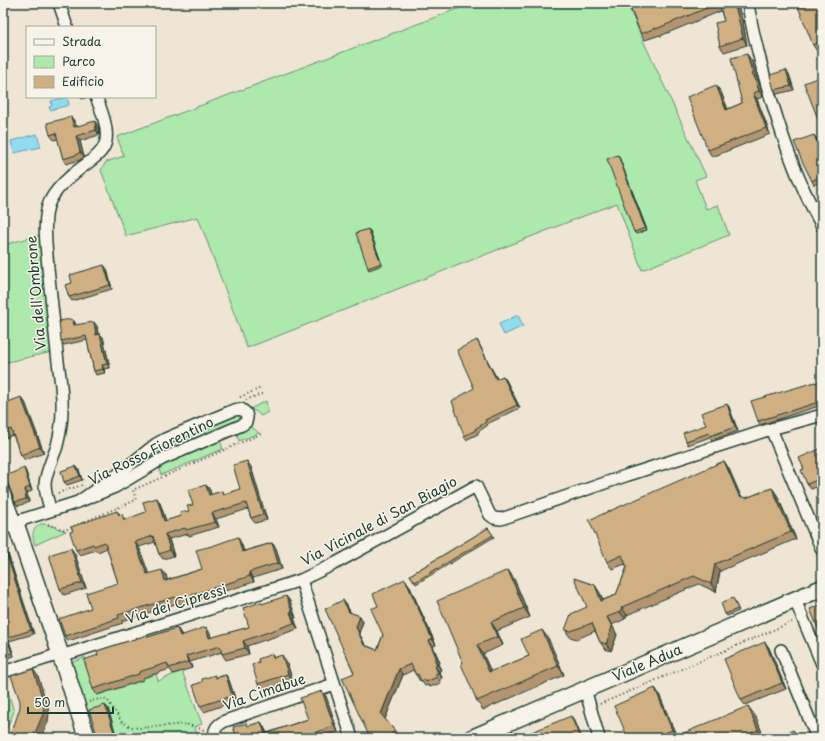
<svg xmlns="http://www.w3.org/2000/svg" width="825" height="741" viewBox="0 0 825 741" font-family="'Playpen Sans',sans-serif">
<rect width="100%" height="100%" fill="#efe5d4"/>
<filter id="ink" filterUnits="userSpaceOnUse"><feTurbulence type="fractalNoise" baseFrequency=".025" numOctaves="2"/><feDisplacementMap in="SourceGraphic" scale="8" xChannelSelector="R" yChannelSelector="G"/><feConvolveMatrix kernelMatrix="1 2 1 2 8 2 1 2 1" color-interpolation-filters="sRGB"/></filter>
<g filter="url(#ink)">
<g fill="#ade8ad" stroke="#669270">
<path d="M 473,3 L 627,3 L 642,38 L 706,176 L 695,180 L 706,209 L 718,205 L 729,235 L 642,270 L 617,203 L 247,348 L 198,217 L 126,236 L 101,170 L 106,162 L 124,156 L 117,137 Z"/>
<path d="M 40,235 L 52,352 L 3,363 L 3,245 Z"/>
<path d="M 266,401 L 268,412 L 261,416 L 255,411 L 250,409 Z"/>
<path d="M 240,414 L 244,420 L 188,442 L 186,438 L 188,434 Z"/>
<path d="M 248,427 L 253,428 L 259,433 L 239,441 L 237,434 L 238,433 Z"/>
<path d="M 180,439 L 179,442 L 181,446 L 124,478 L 153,452 L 163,446 Z"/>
<path d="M 218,439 L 220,440 L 223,449 L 161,475 L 159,469 L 161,466 Z"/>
<path d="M 41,524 L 45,524 L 66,531 L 35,545 C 32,536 31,529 41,524 Z"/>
<path d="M 85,657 L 98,695 L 143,680 L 143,678 L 156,674 L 158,681 L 182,671 L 202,724 L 194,727 L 199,738 L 117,738 L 108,708 L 87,715 L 71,663 Z"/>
<path d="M 5,681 L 14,712 L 3,736 L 3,682 Z"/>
</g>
<g fill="#91dcf2" stroke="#639ca6">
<path d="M 67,97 L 69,105 L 50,110 L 49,107 L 52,106 L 51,101 Z"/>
<path d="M 37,134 L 41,147 L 14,153 L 11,141 Z"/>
<path d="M 518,315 L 523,326 L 504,335 L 499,324 Z"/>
</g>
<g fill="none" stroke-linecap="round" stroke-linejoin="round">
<g stroke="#1f3d34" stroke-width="14">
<g id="street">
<path d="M 59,3 L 67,27"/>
<path d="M 748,3 C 751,27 758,51 764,75 C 779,127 795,178 822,226"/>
<path d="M 771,429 L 822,550"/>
<path d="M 3,490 L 15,522 L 78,502 L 115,487 L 162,459 L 242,425 L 246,422 L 247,418 L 246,413 L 241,409 L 234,410 L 165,439 L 156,444 L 117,475 L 78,502"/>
<path d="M 51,510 C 48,502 45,492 45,484 C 46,471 53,458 57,446 C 60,434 62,422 62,410 C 63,391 59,372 57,353 C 54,324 51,296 48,268 C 47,250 43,228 47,210 C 48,203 53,195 58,189 C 91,150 124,162 96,97"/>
<path d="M 301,580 L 352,738"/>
<path d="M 795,600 L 822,664"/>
<path d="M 781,650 L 817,738"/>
<path d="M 61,656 L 301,580 L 336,563 L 476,486 L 490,515 L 494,518 L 501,519 L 628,475 L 771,429 L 822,415"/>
<path d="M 3,672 L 60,654"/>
<path d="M 585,689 L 599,738"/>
<path d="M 215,738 C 213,729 217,725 225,721 L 334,684"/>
</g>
</g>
<g stroke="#1f3d34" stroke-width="19">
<g id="secondary">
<path d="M 3,526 L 15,522 L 61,656 L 87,738"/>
<path d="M 472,738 L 822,588"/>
</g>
</g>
<g stroke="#1f3d34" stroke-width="2" stroke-dasharray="1 3" stroke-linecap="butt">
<path d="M 240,397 L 261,388"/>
<path d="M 246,400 L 264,393"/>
<path d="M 58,493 L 82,485"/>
<path d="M 48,524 L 65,530 L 136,500 L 133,490 L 263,433"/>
<path d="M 89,702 C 95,700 102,697 108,701 L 122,722 L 131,727 L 139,728 L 186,724 L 204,730"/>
<path d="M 600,704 L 792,622"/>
</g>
<use href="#street" stroke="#f7f3e8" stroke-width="11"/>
<use href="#secondary" stroke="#f7f3e8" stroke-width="16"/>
</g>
<g fill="#b39671" stroke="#1f3d34">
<path d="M 628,3 L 737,3 L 743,23 L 747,45 L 724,52 L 720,46 L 724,21 L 721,11 L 660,36 L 660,35 L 645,40 L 641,34 Z"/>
<path d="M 822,3 L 822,48 L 816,50 L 813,45 Z"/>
<path d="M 752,61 L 757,79 L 759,82 L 763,97 L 757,99 L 770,134 L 712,157 L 708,150 L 721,92 L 728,109 L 742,103 Z"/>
<path d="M 789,74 L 794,90 L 777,94 L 774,90 Z"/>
<path d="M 822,76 L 822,125 L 818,119 Z"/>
<path d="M 80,97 L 87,97 L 82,99 Z"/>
<path d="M 71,117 L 75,122 L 76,126 L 98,126 L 99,133 L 99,135 L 80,141 L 84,157 L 80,160 L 66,164 L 63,159 L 58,139 L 54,140 L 50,135 Z"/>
<path d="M 817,139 L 822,152 L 822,180 L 814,185 L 812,181 Z"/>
<path d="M 618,155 L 619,157 L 647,230 L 636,234 L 634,232 Z"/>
<path d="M 370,231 L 382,265 L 369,270 L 368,268 Z"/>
<path d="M 107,269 L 112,289 L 72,301 L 69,297 Z"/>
<path d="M 75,322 L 75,325 L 97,326 L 98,334 L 100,334 L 103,337 L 110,368 L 104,369 L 105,373 L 96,375 L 94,371 L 87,340 L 64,345 L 61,341 Z"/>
<path d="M 477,340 L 479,344 L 497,379 L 503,376 L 506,380 L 520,408 L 487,424 L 488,425 L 478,432 L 478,434 L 466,440 L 464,436 L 474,388 Z"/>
<path d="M 822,380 L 822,405 L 760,425 L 758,421 L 816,383 Z"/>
<path d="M 25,402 L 44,453 L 25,460 L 21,455 L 13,435 L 3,439 L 3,404 Z"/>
<path d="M 727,404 L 729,407 L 738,431 L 712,440 L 710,437 L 688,445 L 686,441 L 706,425 Z"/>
<path d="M 822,448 L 822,485 L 811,489 L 807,484 L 804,469 Z"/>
<path d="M 724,461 L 729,469 L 741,497 L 746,498 L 772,488 L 777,495 L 796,539 L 720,571 L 716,592 L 699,584 L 627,615 L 625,619 L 612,625 L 617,635 L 611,651 L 605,649 L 600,642 L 595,631 L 577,639 L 570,637 L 565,630 L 600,593 L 603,600 L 616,595 L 627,567 L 625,564 L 612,569 L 607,562 Z"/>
<path d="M 76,466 L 79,470 L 82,480 L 67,485 L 64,482 Z"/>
<path d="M 251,467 L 267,520 L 255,523 L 251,518 L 248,509 L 216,519 L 219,527 L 189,536 L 188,534 L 169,539 L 174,556 L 163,559 L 159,554 L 155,542 L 139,547 L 148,574 L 166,575 L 167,580 L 202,569 L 241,543 L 244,551 L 272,543 L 276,548 L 282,569 L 253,578 L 254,582 L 180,605 L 178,603 L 154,611 L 122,621 L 123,623 L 68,641 L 65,636 L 91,608 L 118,583 L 107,548 L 98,552 L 96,550 L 80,555 L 76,550 L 117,511 L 126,520 L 146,512 L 160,503 L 166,521 L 181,516 L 189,511 L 206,485 L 210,490 L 211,495 L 222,491 L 224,494 L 240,489 Z"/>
<path d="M 24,468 L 26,472 L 32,491 L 27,493 L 29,502 L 18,506 L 15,502 Z"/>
<path d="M 488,528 L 494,537 L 416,584 L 410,575 Z"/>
<path d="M 3,542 L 5,545 L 34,634 L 9,641 L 14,656 L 3,660 Z"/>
<path d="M 75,554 L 86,588 L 64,595 L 60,589 Z"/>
<path d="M 508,570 L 514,579 L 530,617 L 497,631 L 503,645 L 483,654 L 491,672 L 529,656 L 548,638 L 564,675 L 483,710 L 477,701 L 463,663 Z"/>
<path d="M 409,585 L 436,645 L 433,646 L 440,663 L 438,664 L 441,670 L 439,671 L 442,678 L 439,680 L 441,683 L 430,687 L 428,685 L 425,686 L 421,680 L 420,681 L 416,675 L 413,670 L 403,675 L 385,719 L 399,736 L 397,738 L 370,738 L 354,673 L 347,606 L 351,613 L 360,616 L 363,622 L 359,633 L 365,645 L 377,650 L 383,635 L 378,606 Z"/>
<path d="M 734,600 L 739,611 L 727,616 L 725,614 Z"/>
<path d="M 290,601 L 296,618 L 294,618 L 298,629 L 247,646 L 249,654 L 226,660 L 222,654 L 222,652 L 190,662 L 192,668 L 173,674 L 170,669 L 143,678 L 143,680 L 97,695 L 93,689 L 149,637 L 177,628 L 182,635 L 210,633 L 211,638 L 249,627 L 262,604 Z"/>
<path d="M 765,642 L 769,648 L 786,689 L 745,705 L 741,700 Z"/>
<path d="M 272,654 L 274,658 L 287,663 L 293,682 L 263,691 L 258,684 L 259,662 Z"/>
<path d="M 226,675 L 229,680 L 236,701 L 204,712 L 200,706 L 217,677 Z"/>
<path d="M 655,688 L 659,694 L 676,735 L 670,738 L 628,738 Z"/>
<path d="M 326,696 L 338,732 L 319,738 L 237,738 L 249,726 L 261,722 L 264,727 L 267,733 L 308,719 Z"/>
<path d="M 756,717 L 764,738 L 672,738 Z"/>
</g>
<g fill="#927a5c" stroke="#1f3d34">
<path d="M 734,3 L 737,3 L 743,23 L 747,45 L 743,38 Z"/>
<path d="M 747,54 L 752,61 L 757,79 L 759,82 L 763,97 L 759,91 L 753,76 Z"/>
<path d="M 786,70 L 789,74 L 794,90 L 791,86 Z"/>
<path d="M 716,85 L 721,92 L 730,116 L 726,110 Z"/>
<path d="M 753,93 L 757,99 L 770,134 L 766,128 Z"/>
<path d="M 71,117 L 75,122 L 77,132 L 74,127 Z"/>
<path d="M 95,121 L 98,126 L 99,135 L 96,130 Z"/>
<path d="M 814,135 L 817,139 L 822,152 L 822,155 Z"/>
<path d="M 76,136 L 80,141 L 84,157 L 80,152 Z"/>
<path d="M 618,155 L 619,157 L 647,230 L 645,228 Z"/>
<path d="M 368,229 L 370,231 L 382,265 L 381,263 Z"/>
<path d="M 104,265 L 107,269 L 112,289 L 110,285 Z"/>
<path d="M 72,319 L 75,322 L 76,329 L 74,325 Z"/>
<path d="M 94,322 L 97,326 L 98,338 L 96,335 Z"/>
<path d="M 100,334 L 103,337 L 110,368 L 107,364 Z"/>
<path d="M 477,340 L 479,344 L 499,383 L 496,379 Z"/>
<path d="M 102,365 L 104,369 L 105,373 L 103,369 Z"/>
<path d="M 503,376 L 506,380 L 520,408 L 517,405 Z"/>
<path d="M 21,397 L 25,402 L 44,453 L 40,447 Z"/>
<path d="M 727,404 L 729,407 L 738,431 L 735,427 Z"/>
<path d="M 247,461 L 251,467 L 267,520 L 263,514 Z"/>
<path d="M 724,461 L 729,469 L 744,503 L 739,496 Z"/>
<path d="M 76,466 L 79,470 L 82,480 L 80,476 Z"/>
<path d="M 24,468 L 26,472 L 32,491 L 30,487 Z"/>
<path d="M 206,485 L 210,490 L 213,501 L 209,495 Z"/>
<path d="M 772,488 L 777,495 L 796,539 L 791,532 Z"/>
<path d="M 25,489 L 27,493 L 29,502 L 26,499 Z"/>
<path d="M 157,498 L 160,503 L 168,527 L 164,521 Z"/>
<path d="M 212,513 L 216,519 L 219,527 L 215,522 Z"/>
<path d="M 165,534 L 169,539 L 174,556 L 170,550 Z"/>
<path d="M 238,537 L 241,543 L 246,557 L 242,552 Z"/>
<path d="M 3,542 L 5,545 L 34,634 L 31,630 Z"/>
<path d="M 135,542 L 139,547 L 151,580 L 147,574 Z"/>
<path d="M 272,543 L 276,548 L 282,569 L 278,563 Z"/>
<path d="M 71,548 L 75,554 L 86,588 L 82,583 Z"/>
<path d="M 715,564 L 720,571 L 716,592 L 711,584 Z"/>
<path d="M 162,570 L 166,575 L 169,586 L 165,581 Z"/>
<path d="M 508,570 L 514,579 L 530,617 L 524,608 Z"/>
<path d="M 249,572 L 253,578 L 254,582 L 250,576 Z"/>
<path d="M 405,579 L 409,585 L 436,645 L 432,639 Z"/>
<path d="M 595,585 L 600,593 L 607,608 L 601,601 Z"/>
<path d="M 286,596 L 290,601 L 296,618 L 292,612 Z"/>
<path d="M 343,600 L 347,606 L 353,618 L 349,612 Z"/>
<path d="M 622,607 L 627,615 L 625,619 L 620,612 Z"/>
<path d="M 290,612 L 294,618 L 298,629 L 294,623 Z"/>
<path d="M 360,616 L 363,622 L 359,633 L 368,650 L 364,645 L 356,627 Z"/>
<path d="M 607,617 L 612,625 L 617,635 L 611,651 L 606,644 Z"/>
<path d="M 491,622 L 497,631 L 503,645 L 497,637 Z"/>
<path d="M 206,627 L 210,633 L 213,644 L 209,638 Z"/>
<path d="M 177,628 L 181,634 L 184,641 L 180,636 Z"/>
<path d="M 542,630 L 548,638 L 564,675 L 558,666 Z"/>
<path d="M 7,638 L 9,641 L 14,656 L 12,653 Z"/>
<path d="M 243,641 L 247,646 L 249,654 L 245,648 Z"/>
<path d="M 429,641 L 433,646 L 440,663 L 436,657 Z"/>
<path d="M 765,642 L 769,648 L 786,689 L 782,683 Z"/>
<path d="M 477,645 L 483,654 L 495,681 L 489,672 Z"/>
<path d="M 282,655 L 287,663 L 293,682 L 288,674 Z"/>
<path d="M 186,656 L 190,662 L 192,668 L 188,662 Z"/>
<path d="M 434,658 L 438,664 L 441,670 L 437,665 Z"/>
<path d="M 435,666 L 439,671 L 442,678 L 438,673 Z"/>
<path d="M 33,669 L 38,676 L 48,707 L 49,714 L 48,722 L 41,738 L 33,738 Z"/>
<path d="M 399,669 L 403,675 L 385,719 L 381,714 Z"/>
<path d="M 226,675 L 229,680 L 236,701 L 232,696 Z"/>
<path d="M 655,688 L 659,694 L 676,735 L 672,730 Z"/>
<path d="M 322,691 L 326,696 L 338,732 L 334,726 Z"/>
<path d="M 105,705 L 108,708 L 117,738 L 116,738 Z"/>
<path d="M 748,706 L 756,717 L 764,738 L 758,730 Z"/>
<path d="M 571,716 L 575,721 L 582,738 L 580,738 Z"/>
<path d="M 261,722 L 264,727 L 268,738 L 265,734 Z"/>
<path d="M 793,730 L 799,738 L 797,738 Z"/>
</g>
<g fill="#d0af83" stroke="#1f3d34">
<path d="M 628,3 L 734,3 L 738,17 L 743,38 L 720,46 L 715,23 L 724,21 L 719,3 L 656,29 L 655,28 L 641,34 Z"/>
<path d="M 799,3 L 822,3 L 822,41 L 813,45 L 797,4 Z"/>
<path d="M 747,54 L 753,76 L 754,76 L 759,91 L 753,93 L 766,128 L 708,150 L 687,97 L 716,85 L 726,110 L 742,103 L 731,58 Z"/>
<path d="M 822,58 L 822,70 L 818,60 Z"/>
<path d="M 786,70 L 791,86 L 774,90 L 770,75 Z"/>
<path d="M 822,76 L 822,117 L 818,119 L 804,83 Z"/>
<path d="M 71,117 L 74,127 L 95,121 L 96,130 L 76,136 L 80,152 L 76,155 L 63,159 L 56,133 L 50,135 L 47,123 Z"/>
<path d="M 814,135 L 822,154 L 822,175 L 812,181 L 802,161 L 794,142 Z"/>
<path d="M 618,155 L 645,228 L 634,232 L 607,159 Z"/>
<path d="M 822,195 L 822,200 L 820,196 Z"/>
<path d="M 368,229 L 381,263 L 368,268 L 356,233 Z"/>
<path d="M 104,265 L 110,285 L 69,297 L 65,285 L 72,283 L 70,275 Z"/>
<path d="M 72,319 L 74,325 L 94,322 L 96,335 L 100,334 L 107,364 L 102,365 L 103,369 L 94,371 L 86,336 L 61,341 L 59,321 Z"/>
<path d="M 477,340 L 496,379 L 503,376 L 517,405 L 485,420 L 486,422 L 475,429 L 476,430 L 464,436 L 452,401 L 474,388 L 457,350 Z"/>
<path d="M 822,380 L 822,401 L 758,421 L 751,401 L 815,382 L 815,383 Z"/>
<path d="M 21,397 L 40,447 L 21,455 L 11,429 L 3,432 L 3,404 Z"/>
<path d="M 727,404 L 735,427 L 710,436 L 709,433 L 686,441 L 683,433 L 706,425 L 701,413 Z"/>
<path d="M 822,448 L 822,478 L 807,484 L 801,470 L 804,469 L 799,458 Z"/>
<path d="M 247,461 L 263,514 L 251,518 L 246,503 L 212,513 L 215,522 L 186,530 L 185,528 L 165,534 L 170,550 L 159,554 L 153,536 L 135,542 L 147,574 L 162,570 L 165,581 L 202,569 L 196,550 L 212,546 L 238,537 L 242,552 L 272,543 L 278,563 L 249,572 L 250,576 L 176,600 L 175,597 L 150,605 L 118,615 L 119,618 L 65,636 L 59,619 L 91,608 L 86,593 L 118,583 L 105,542 L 94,546 L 93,544 L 76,550 L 70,532 L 73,531 L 71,527 L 117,511 L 119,515 L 122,514 L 124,520 L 146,512 L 143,502 L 157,498 L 164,521 L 181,516 L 180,513 L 189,511 L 187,506 L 193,505 L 188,490 L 206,485 L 209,495 L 222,491 L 223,495 L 240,489 L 233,465 Z"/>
<path d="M 724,461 L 739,496 L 746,498 L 772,488 L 791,532 L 715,564 L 711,584 L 694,576 L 622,607 L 620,612 L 607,617 L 612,627 L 606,644 L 600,642 L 592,623 L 571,631 L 565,630 L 571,614 L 587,607 L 574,578 L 595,585 L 601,601 L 616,595 L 627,567 L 622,555 L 607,562 L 589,520 Z"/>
<path d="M 76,466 L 80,476 L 64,482 L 61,471 Z"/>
<path d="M 24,468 L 30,487 L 25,489 L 26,499 L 15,502 L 5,476 Z"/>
<path d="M 488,528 L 493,535 L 415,582 L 410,575 Z"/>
<path d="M 3,543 L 31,630 L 7,638 L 12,653 L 3,656 Z"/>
<path d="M 71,548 L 82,583 L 60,589 L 49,555 Z"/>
<path d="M 508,570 L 524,608 L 491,622 L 497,637 L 477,645 L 489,672 L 529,656 L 521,639 L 542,630 L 558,666 L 477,701 L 461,664 L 463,663 L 437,601 Z"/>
<path d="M 405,579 L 432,639 L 429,641 L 436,657 L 434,658 L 437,665 L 435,666 L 438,673 L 435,674 L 437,677 L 426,682 L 425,679 L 421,681 L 418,674 L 416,675 L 411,664 L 399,669 L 381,714 L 395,731 L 389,736 L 390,738 L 370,738 L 342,678 L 354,673 L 325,609 L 343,600 L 349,612 L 360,616 L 356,627 L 364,645 L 377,650 L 383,635 L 371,609 L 378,606 L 373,594 Z"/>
<path d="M 286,596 L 292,612 L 290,612 L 294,623 L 243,641 L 245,648 L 222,654 L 220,646 L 186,656 L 188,662 L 169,668 L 167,663 L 139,672 L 139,674 L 93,689 L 84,660 L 98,655 L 97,651 L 147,635 L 148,637 L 177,628 L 180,636 L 206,627 L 209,638 L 249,627 L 243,608 L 261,602 L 262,604 Z"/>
<path d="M 733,598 L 738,609 L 725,614 L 721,603 Z"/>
<path d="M 822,604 L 822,638 L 810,609 Z"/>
<path d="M 765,642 L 782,683 L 741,700 L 724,659 Z"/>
<path d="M 272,654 L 273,658 L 282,655 L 288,674 L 258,684 L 252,665 L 259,662 L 258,659 Z"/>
<path d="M 33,669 L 43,700 L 44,707 L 43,714 L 33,738 L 8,738 L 14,726 L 20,707 L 20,701 L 11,676 Z"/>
<path d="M 215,675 L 216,678 L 226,675 L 232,696 L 200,706 L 193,685 L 202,682 L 202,679 Z"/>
<path d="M 655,688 L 672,730 L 653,738 L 628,738 L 614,706 Z"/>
<path d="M 322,691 L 334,726 L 300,738 L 237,738 L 233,727 L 247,723 L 248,726 L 261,722 L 265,734 L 308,719 L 300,698 Z"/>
<path d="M 105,705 L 116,738 L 98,738 L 89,710 Z"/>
<path d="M 748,706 L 758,730 L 740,738 L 672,738 Z"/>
<path d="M 571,716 L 580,738 L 517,738 Z"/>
<path d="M 793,730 L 797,738 L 775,738 Z"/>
</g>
</g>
<g text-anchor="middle" stroke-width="3" stroke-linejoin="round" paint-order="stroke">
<g font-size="14" fill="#1f3d34" stroke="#f7f3e8">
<text transform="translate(36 293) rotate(-95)" y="5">Via dell'Ombrone</text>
<text transform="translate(151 451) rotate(-26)" y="5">Via Rosso Fiorentino</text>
<text transform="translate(379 521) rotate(-28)" y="5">Via Vicinale di San Biagio</text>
<text transform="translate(176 604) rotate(-17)" y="5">Via dei Cipressi</text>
<text transform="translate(647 663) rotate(-23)" y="5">Viale Adua</text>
<text transform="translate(264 692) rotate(-19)" y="5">Via Cimabue</text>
</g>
</g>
<rect width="825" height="741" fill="none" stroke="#f7f3e8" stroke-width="16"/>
<rect x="8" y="8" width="809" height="725" fill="none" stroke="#1f3d34" stroke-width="1.5" filter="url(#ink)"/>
<rect x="26" y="26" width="130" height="72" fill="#f7f3e8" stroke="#a1aaa0"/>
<rect x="34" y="39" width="20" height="6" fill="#f7f3e8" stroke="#a1aaa0"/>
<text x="62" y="46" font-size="12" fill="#1f3d34">Strada</text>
<rect x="34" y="56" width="20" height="12" fill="#ade8ad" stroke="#a1aaa0"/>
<text x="62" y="66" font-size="12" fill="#1f3d34">Parco</text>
<rect x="34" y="76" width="20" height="12" fill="#d0af83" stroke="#a1aaa0"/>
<text x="62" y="86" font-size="12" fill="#1f3d34">Edificio</text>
<path d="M28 707v6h85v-6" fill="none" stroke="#1f3d34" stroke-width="2"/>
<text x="34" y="707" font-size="12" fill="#1f3d34" stroke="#f7f3e8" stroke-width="3" paint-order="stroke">50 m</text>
</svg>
